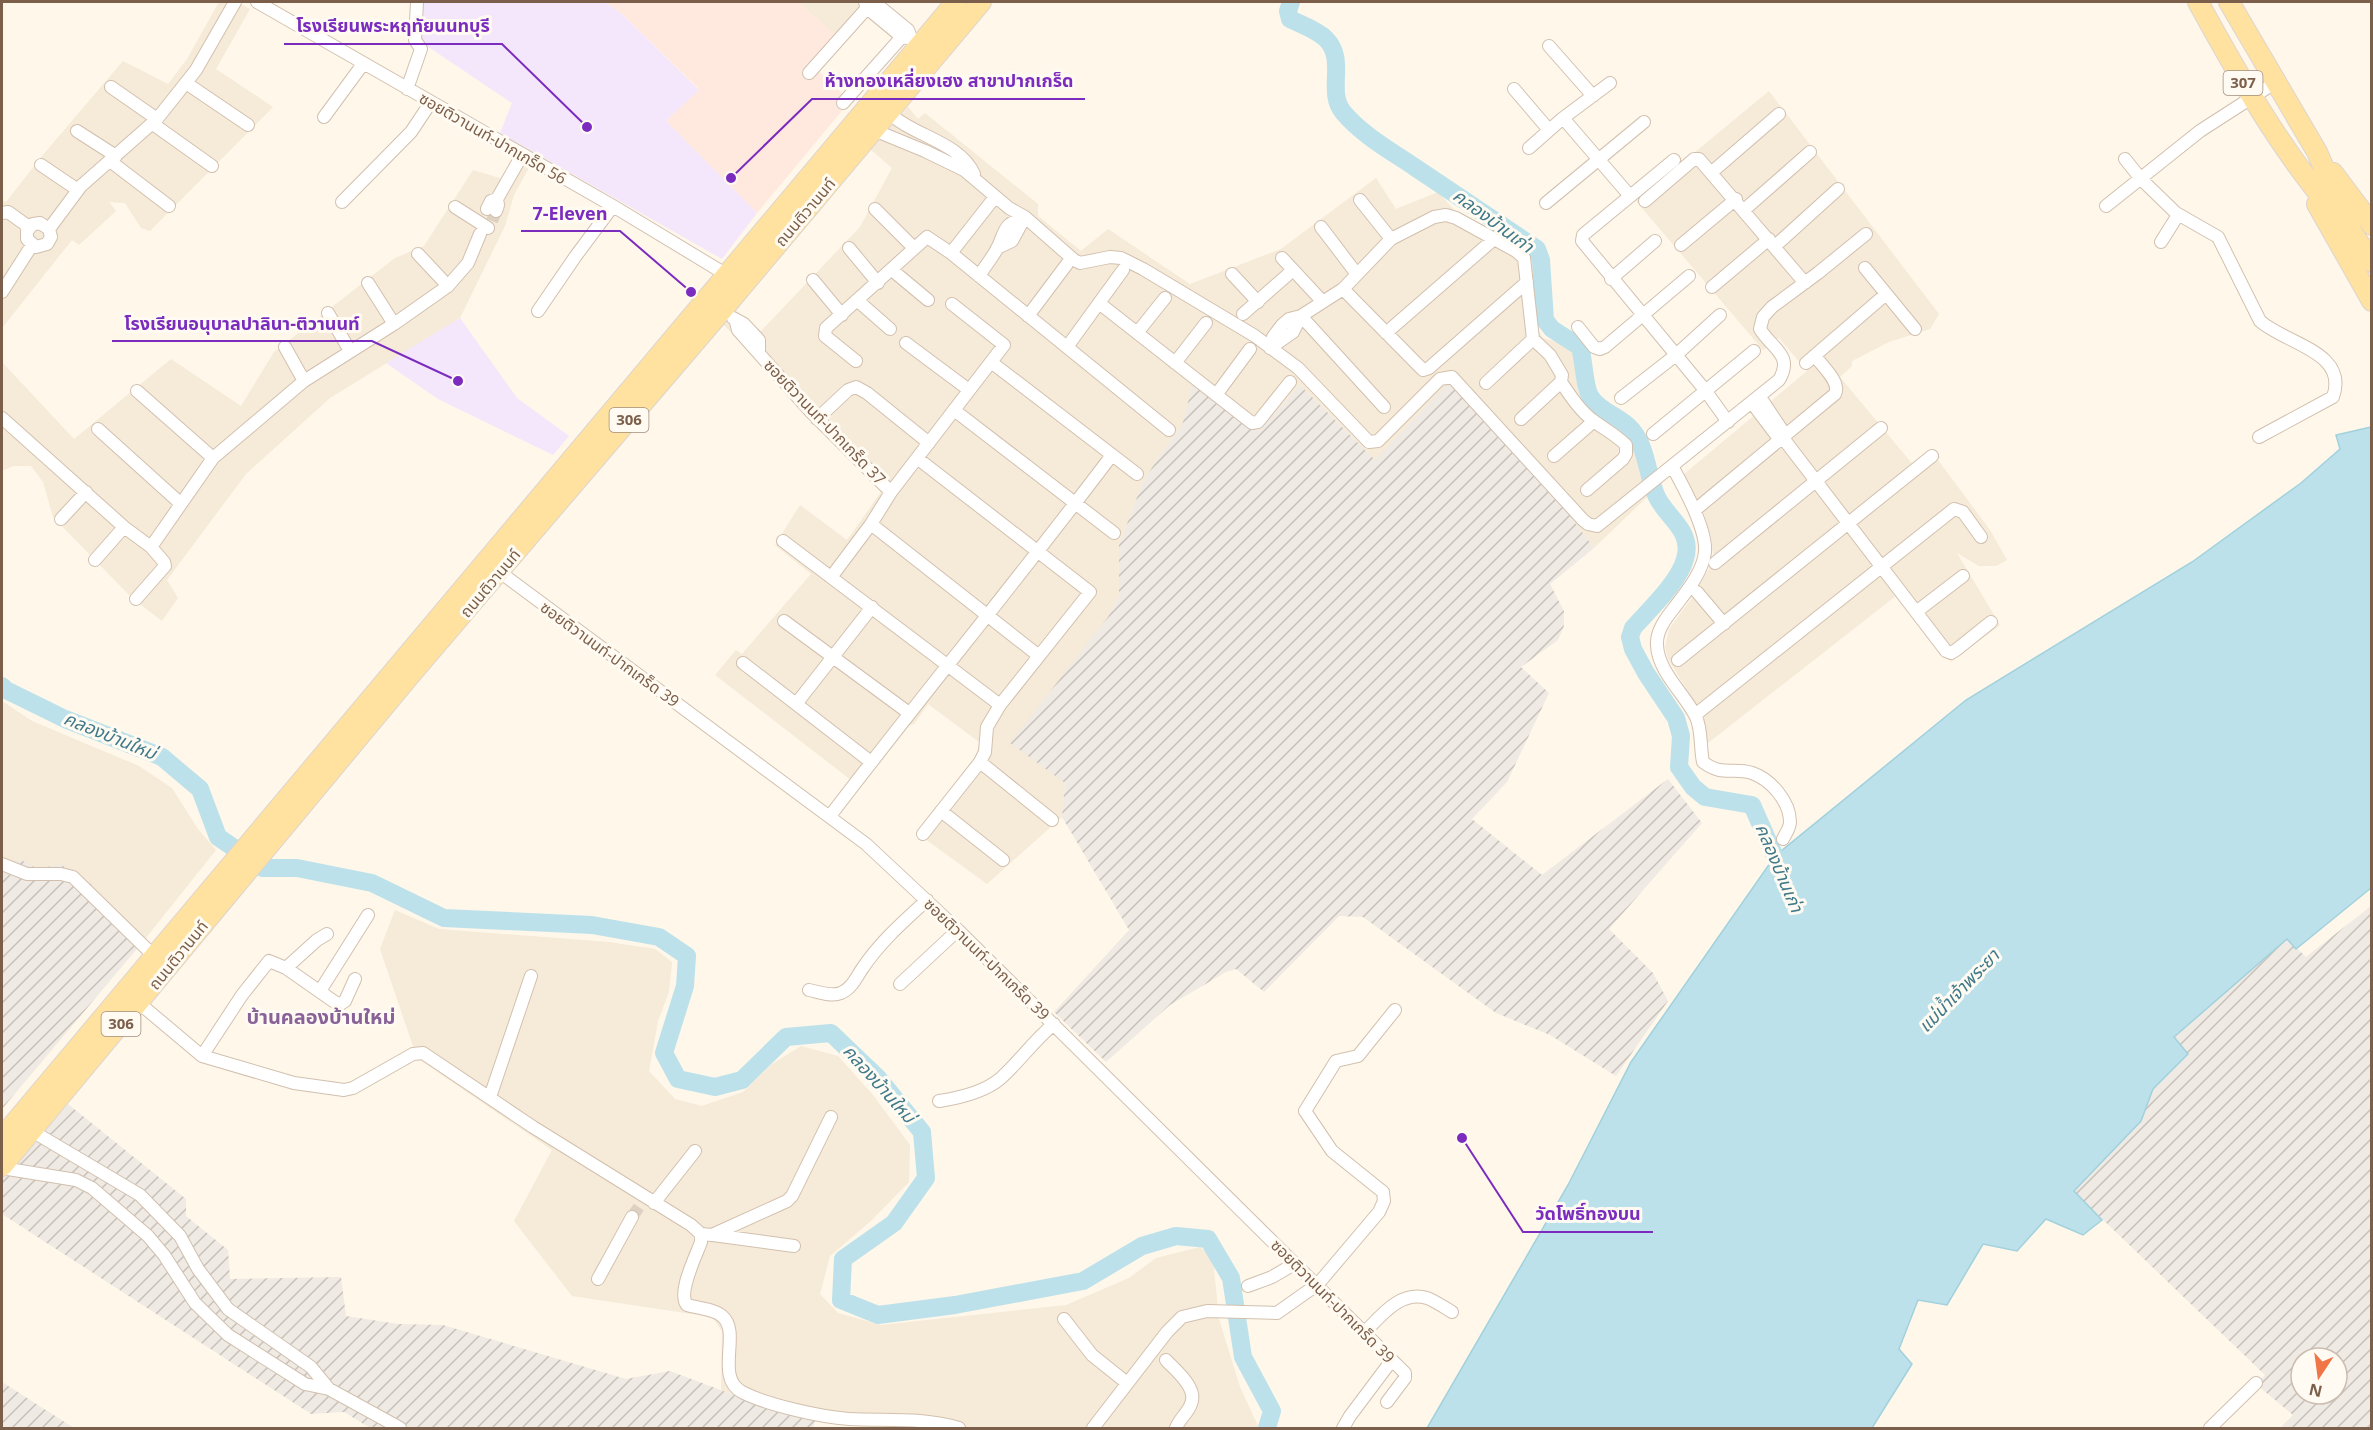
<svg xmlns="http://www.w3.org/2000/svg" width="2373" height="1430" font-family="'Open Sans','Noto Sans Thai',sans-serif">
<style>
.residential{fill:#f6ead8}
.commercial{fill:#ffe9de}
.industrial{fill:url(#industrial-furrows);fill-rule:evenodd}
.education{fill:#f4e6fb}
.water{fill:#bce1ea;stroke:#a1d1dd;stroke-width:1.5}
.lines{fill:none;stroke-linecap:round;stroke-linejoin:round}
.river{stroke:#bce1ea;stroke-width:18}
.minor-tunnel{stroke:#ded1c2;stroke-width:12;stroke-dasharray:12 6;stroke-linecap:butt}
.minor-casing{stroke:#d2c0ae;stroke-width:14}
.primary-casing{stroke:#ddd5d0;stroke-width:22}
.minor{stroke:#fff;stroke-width:12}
.primary{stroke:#ffe1a0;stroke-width:20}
.labels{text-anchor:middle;stroke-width:6;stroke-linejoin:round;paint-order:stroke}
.shield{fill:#fffbf2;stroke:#a38e7c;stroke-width:1.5}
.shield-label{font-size:15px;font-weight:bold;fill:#7c5f4a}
.street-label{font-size:16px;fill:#7c5f4a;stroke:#fffbf2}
.water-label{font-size:18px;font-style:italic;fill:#3f798a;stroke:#fffbf2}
.quarter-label{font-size:20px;font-weight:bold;fill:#896398;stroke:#fffbf2}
.leader{fill:none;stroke:#7b2cbf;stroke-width:2}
.callout-dot{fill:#7b2cbf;stroke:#fffbf2;stroke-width:2}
.callout-label{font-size:18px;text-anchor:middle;font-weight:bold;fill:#7b2cbf;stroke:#fffbf2;stroke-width:6;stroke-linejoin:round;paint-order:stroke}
</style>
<defs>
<pattern id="industrial-furrows" width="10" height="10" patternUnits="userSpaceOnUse" patternTransform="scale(1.5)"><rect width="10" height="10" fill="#efeae3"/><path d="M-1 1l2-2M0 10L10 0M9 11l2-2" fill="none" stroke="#c7c1ba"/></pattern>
</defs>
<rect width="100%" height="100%" fill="#fef7ea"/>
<path class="residential" d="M219 2H237L250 9 216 69 273 107 150 231 141 228 125 203 109 202 116 211 79 245 72 240 2 328V200L6 202 42 156 123 61 168 84 187 59Z
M798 2H867L836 36Z
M1769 91 1939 314 1930 329 1889 342 1852 361V366L1840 377 1914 466 1934 450 1940 457 1938 460 1990 530 2007 560 1996 566H1979L1957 553 2000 625 1951 662 1897 595 1708 743 1697 706 1668 659 1665 647 1669 629 1694 595 1709 569 1713 555 1711 536 1703 511 1683 475 1807 371 1779 338 1763 350 1636 201Z
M908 107 918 119 925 113 1038 204V216L1081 251 1108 229 1190 284 1281 249 1376 178 1396 209 1438 192 1457 213 1527 250 1534 263 1537 328 1543 338 1570 346 1576 353 1580 361 1578 389 1582 401 1592 411 1623 430 1632 439 1647 497 1594 548 1546 484 1375 460 1300 385 1259 431 1193 383 1182 426 1161 453 1142 484 1119 545V596L1108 617 1065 783 1062 817 987 884 917 833 977 754 979 742 928 704 914 724 907 726 839 815 830 808 851 780 715 675 736 650 742 654 811 574 775 545 800 505 847 540 881 492 723 324 735 310 761 331 860 227 892 168 870 149Z
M517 156 531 164 514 195 505 226 460 318 330 398 246 474 167 580 178 598 162 621 132 598 53 517 43 482 31 466H13L2 471V362L74 439 171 359 241 406 274 352 395 258 424 246 473 170 503 179Z
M2 701 32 721 139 766 172 788 198 829 216 850 141 944 38 869 2 860Z
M395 910 439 929 609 942 655 949 672 962 669 992 658 1021 649 1071 675 1099 702 1106 743 1092 772 1064 801 1046 838 1056 873 1095 910 1145 909 1182 872 1220 830 1256 820 1294 838 1313 881 1325 1066 1305 1129 1278 1156 1258 1200 1247 1213 1259 1219 1319 1240 1387 1258 1426 1257 1428H885L887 1424 785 1414 721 1390 722 1331 712 1317 572 1296 514 1221 552 1150 417 1058 380 949Z"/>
<path class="commercial" d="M605 2H798L836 36 810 63 850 101 757 213 666 121 699 89 622 14Z"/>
<path class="industrial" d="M1451 380 1546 484 1594 548 1550 584 1564 611V626L1558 640 1521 667 1549 693 1507 782 1472 819 1542 875 1668 779 1702 823 1609 929 1653 973 1668 1001 1616 1076 1550 1035 1496 1013 1363 917 1339 916 1264 992 1236 969 1226 972 1170 1005 1106 1062 1054 1012 1129 930 1062 817 1065 783 1010 743 1108 617 1119 596V545L1142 484 1161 453 1182 426 1193 382 1259 431 1300 385 1375 460Z
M2 860 23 861 38 869 60 864 91 884 141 944 2 1109Z
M2371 906V1428H2280L2293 1415 2257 1385 2265 1375 2073 1191 2141 1121 2153 1089 2188 1054 2174 1037 2287 939 2306 957ZM2301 1358H2337V1394H2301Z
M68 1104 186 1199V1216L228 1250 230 1279 341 1277 346 1316 398 1324 443 1325 626 1379 670 1371 785 1414 816 1418 813 1428H370L344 1412 311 1414 2 1214V1179Z
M2 1382 74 1428H2Z"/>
<path class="education" d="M422 2H605L622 14 699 90 666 121 757 213 722 259 500 133 512 103 418 40Z
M460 318 517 398 569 436 553 455 438 399 386 363Z"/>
<path class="water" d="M2371 427V888L2296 949 2287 939 2174 1037 2188 1054 2153 1089 2141 1121 2074 1191 2102 1220 2083 1235 2046 1219 2017 1251 1983 1244 1947 1305 1918 1300 1899 1349 1912 1364 1872 1428H1427L1568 1185 1631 1062 1775 856 1966 700 2192 562 2301 483 2340 449 2336 435Z"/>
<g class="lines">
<path class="river" d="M1291 2 1288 11 1290 19C1302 25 1317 30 1326 39 1347 60 1326 91 1343 112 1362 135 1391 151 1416 168 1456 195 1497 222 1537 249L1541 260 1545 320 1552 329 1580 347C1584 360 1584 385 1590 396 1599 412 1621 416 1632 430 1647 448 1647 474 1656 495 1665 517 1694 530 1685 559 1679 582 1649 610 1633 628L1630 637 1633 649 1646 673 1676 718 1681 736 1679 767 1693 787 1705 797 1752 805 1785 879
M2 686 6 690 65 719 162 757 200 789 218 837 263 868H297L372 883 444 918 592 925 659 937 687 956 685 986 664 1053 678 1079 715 1087 742 1080 786 1037 831 1033 878 1078 922 1132 926 1178 894 1223 843 1259 841 1300 878 1315 955 1305 1083 1281 1142 1246 1176 1236 1208 1239 1231 1278 1243 1357 1272 1411 1267 1428"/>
<path class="minor-tunnel" d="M492 221 496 211
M632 1217 643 1201"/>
<g class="minor-casing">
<path id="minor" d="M257 2 613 206 727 275
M865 2 867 8 902 37 908 38
M874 2 908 30 910 35
M1549 46 1593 96
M809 73 867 8
M186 83 248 125
M111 87 157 119
M407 89 421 49 415 40 417 2
M1514 89 1549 130
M843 103 908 30
M889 113C913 136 960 142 974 174
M324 117 363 64
M1563 118 1630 196
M153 124 212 166
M874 130 925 151 964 170 1009 208 1025 217 1074 260 1080 263 1110 257 1121 258 1143 269 1255 336 1298 368 1369 442 1378 441 1440 379 1452 377 1583 520 1588 524 1597 526 1779 380C1794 355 1772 349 1760 329L1763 317 1772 307 1818 273 1866 234
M77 131 116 156
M1529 148 1563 118 1610 83
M2125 159 2141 179 2176 213 2218 237 2260 321C2286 344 2349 352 2333 397L2259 437
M1674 160 1583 235 1582 241 1705 390 1728 422
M110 161 169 206
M41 165 78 190
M1712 172 1779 114
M497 199 522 155
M1360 200 1391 239
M1645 201 1694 159H1699L1805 283
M342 202 411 132 431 102
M1546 203 1644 122
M2106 206 2200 131 2276 82
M455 207 488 228
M487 209 491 201 497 199 498 205 496 211
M875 209 914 248
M1744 210 1810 152
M2 213 8 212 29 227
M1321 227 1356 273
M49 229 40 223 33 224 27 231V239L36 247 47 244 51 237 49 229 81 186 157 119 196 70 235 2
M2161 242 2178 215
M1681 245 1736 199
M1775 246 1838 189
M849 248 878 283
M997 248 1012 241 1025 217
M951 253 995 197
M418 254 448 286
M1282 258 1322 301
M1865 268 1915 329
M892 270 928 300
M1232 274 1258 302
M979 276C985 266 993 257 998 247 1006 228 1004 224 1025 217
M1611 279 1655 241
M813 280 842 315
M368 283 394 324
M1712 287 1769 239
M1343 289 1423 370 1429 368 1527 282
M2 292 32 245
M858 301 890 329
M1099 303 1252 423 1258 422 1290 382
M538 311 575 257 613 206
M328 313 350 351
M1243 314 1293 270
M1028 316 1067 264
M1301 316 1384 407
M733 318 744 324 759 340V352
M736 322 738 330 811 412 891 492
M1578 327 1594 347 1600 349 1605 347 1689 276
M1137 333 1165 298
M1386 333 1494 239
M906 343 969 390
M285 347 304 381
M1067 347 1123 270
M1270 348 1273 337 1282 325 1289 319 1301 316 1343 289 1391 239 1434 217 1446 215 1456 218 1516 251 1524 258 1533 339 1550 355 1562 375 1561 382C1571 397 1581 412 1595 422 1606 430 1616 435 1626 445V454L1623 459 1587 490
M1270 348 1293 332 1301 316
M856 361 825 336 826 328 927 237 951 253 1169 430
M991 362 1137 474
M1175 363 1206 323
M1806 363 1885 295
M1486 383 1533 339
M137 391 213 458
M1216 395 1250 349
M1760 397 1784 433
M1621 398 1676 355 1720 315
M1752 403 1780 440 1786 442 1946 651 1951 653 1956 650 1991 622
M954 410 1114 533
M2 418 124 527 151 547 213 458 304 381 394 324 448 286 468 263 480 234
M817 419 848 390 856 387 867 393 929 443
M1521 419 1561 382
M98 429 180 503
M1653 434 1754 351
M1554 456 1594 421
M917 458 1090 592 1000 705 987 727 985 752 980 762 923 834
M1672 466C1683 486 1707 529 1705 552 1703 572 1686 592 1674 608 1666 618 1656 631 1657 645 1658 672 1685 694 1696 717 1702 729 1700 749 1703 762 1723 777 1732 767 1752 773 1770 779 1790 801 1790 822 1790 828 1786 833 1783 839
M1695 510 1835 394C1841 382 1822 366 1815 356
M61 519 86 492
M871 524 1039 656
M783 541 1000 705
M95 560 124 527
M1715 563 1881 428
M493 567 866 844 958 930 1405 1373V1378L1387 1402
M832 576 871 524 891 492 1004 345 952 304
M1697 592 1724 624
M136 599 165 566 164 562 151 547
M1916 612 1963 576
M784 621 909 713
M1678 660 1932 456
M743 663 871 762
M796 704 872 607
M1695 715 1954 509 1963 512 1981 537
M980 762 1052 820
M941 811 1003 860
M830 816C923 694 1020 577 1112 455
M2 864 27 874H61L73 877 154 956
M286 968 339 1005 345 1001 355 979
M900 984 958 930
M809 990C819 992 831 997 841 993 852 988 856 978 862 969 880 942 904 921 927 900
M320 991 368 915
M139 1003 202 1056 294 1083 344 1090 353 1088 413 1054 423 1053 533 1127 691 1225 701 1234V1242C696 1256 677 1293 687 1305 697 1308 714 1309 722 1316 742 1332 714 1377 742 1392 767 1405 821 1417 849 1419 887 1421 922 1417 959 1428
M202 1056 242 995 269 961 286 968 317 940 327 934
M490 1097 531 976
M939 1101C959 1098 985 1092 1001 1078 1020 1061 1034 1040 1054 1024
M32 1131 140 1195 180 1236 198 1269 228 1309 311 1367 329 1389
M2 1168 76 1180 92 1188 148 1236 164 1255 195 1303 228 1335 305 1384 329 1389 400 1428
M654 1203 695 1151
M701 1234 712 1235 787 1201 792 1196 831 1117
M713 1235 794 1246
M598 1279 632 1217
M1248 1286 1272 1277 1296 1263
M1064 1319 1092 1355 1127 1383
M1364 1333C1381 1316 1400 1290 1427 1298 1435 1301 1444 1307 1452 1312
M1166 1360C1176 1371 1198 1388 1191 1404 1188 1413 1179 1419 1176 1428
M1093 1428 1167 1332 1182 1317 1207 1311 1277 1313 1318 1284 1379 1212 1384 1201 1383 1192 1332 1151 1305 1111 1336 1061 1358 1056 1395 1010
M1343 1428 1350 1416 1392 1360
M2210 1428 2256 1383"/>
</g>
<g class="primary-casing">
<path id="primary" d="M2198 2C2238 75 2280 149 2335 213
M2229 2 2317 152 2352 233 2372 262
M2333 173 2372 225
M2317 204 2372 301
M2 1138 956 2
M2 1166 411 674 723 309 981 2"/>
</g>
<use href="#minor" class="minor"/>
<use href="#primary" class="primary"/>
</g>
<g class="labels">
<g class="shield">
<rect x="2223.5" y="71" width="39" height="24" rx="4.5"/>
<rect x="609.5" y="408" width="39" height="24" rx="4.5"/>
<rect x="101.5" y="1012" width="39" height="24" rx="4.5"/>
</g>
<g class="shield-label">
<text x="2243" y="88">307</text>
<text x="629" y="425">306</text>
<text x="121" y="1029">306</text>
</g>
<g class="street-label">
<text transform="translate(493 138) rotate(30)" y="6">ซอยติวานนท์-ปากเกร็ด 56</text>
<text transform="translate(805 212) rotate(-50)" y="6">ถนนติวานนท์</text>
<text transform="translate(825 422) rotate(46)" y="6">ซอยติวานนท์-ปากเกร็ด 37</text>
<text transform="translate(490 583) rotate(-50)" y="6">ถนนติวานนท์</text>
<text transform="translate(610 654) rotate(36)" y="6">ซอยติวานนท์-ปากเกร็ด 39</text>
<text transform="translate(178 955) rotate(-51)" y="6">ถนนติวานนท์</text>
<text transform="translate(987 959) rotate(44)" y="6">ซอยติวานนท์-ปากเกร็ด 39</text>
<text transform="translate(1333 1301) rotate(45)" y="6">ซอยติวานนท์-ปากเกร็ด 39</text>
</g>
<g class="water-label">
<text transform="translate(1493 221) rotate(36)" y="6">คลองบ้านเก่า</text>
<text transform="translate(110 736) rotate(22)" y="6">คลองบ้านใหม่</text>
<text transform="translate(1779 868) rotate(67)" y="6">คลองบ้านเก่า</text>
<text transform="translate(1959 991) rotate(-46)" y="6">แม่น้ำเจ้าพระยา</text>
<text transform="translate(879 1084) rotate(48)" y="6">คลองบ้านใหม่</text>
</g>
<g class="quarter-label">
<text x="321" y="1024">บ้านคลองบ้านใหม่</text>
</g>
</g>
<path class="leader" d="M587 127L502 44H284M731 178L812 99H1085M691 292L620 231H521M458 381L372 341H112M1462 1138L1523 1232H1653"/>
<g class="callout-dot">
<circle cx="587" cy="127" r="6"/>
<circle cx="731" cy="178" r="6"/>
<circle cx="691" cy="292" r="6"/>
<circle cx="458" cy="381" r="6"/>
<circle cx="1462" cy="1138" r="6"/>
</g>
<g class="callout-label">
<text x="393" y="32">โรงเรียนพระหฤทัยนนทบุรี</text>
<text x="949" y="87">ห้างทองเหลี่ยงเฮง สาขาปากเกร็ด</text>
<text x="570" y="220">7-Eleven</text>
<text x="242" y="330">โรงเรียนอนุบาลปาลินา-ติวานนท์</text>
<text x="1588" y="1220">วัดโพธิ์ทองบน</text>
</g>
<rect width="2373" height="1430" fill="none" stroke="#7c5f4a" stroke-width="6"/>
<g transform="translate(2319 1376) rotate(193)"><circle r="28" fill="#fffbf2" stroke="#cbbdaf" stroke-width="1.5"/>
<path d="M0-4.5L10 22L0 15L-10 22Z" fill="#f07648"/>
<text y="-9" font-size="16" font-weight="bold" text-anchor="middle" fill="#7c5f4a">N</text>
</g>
</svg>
